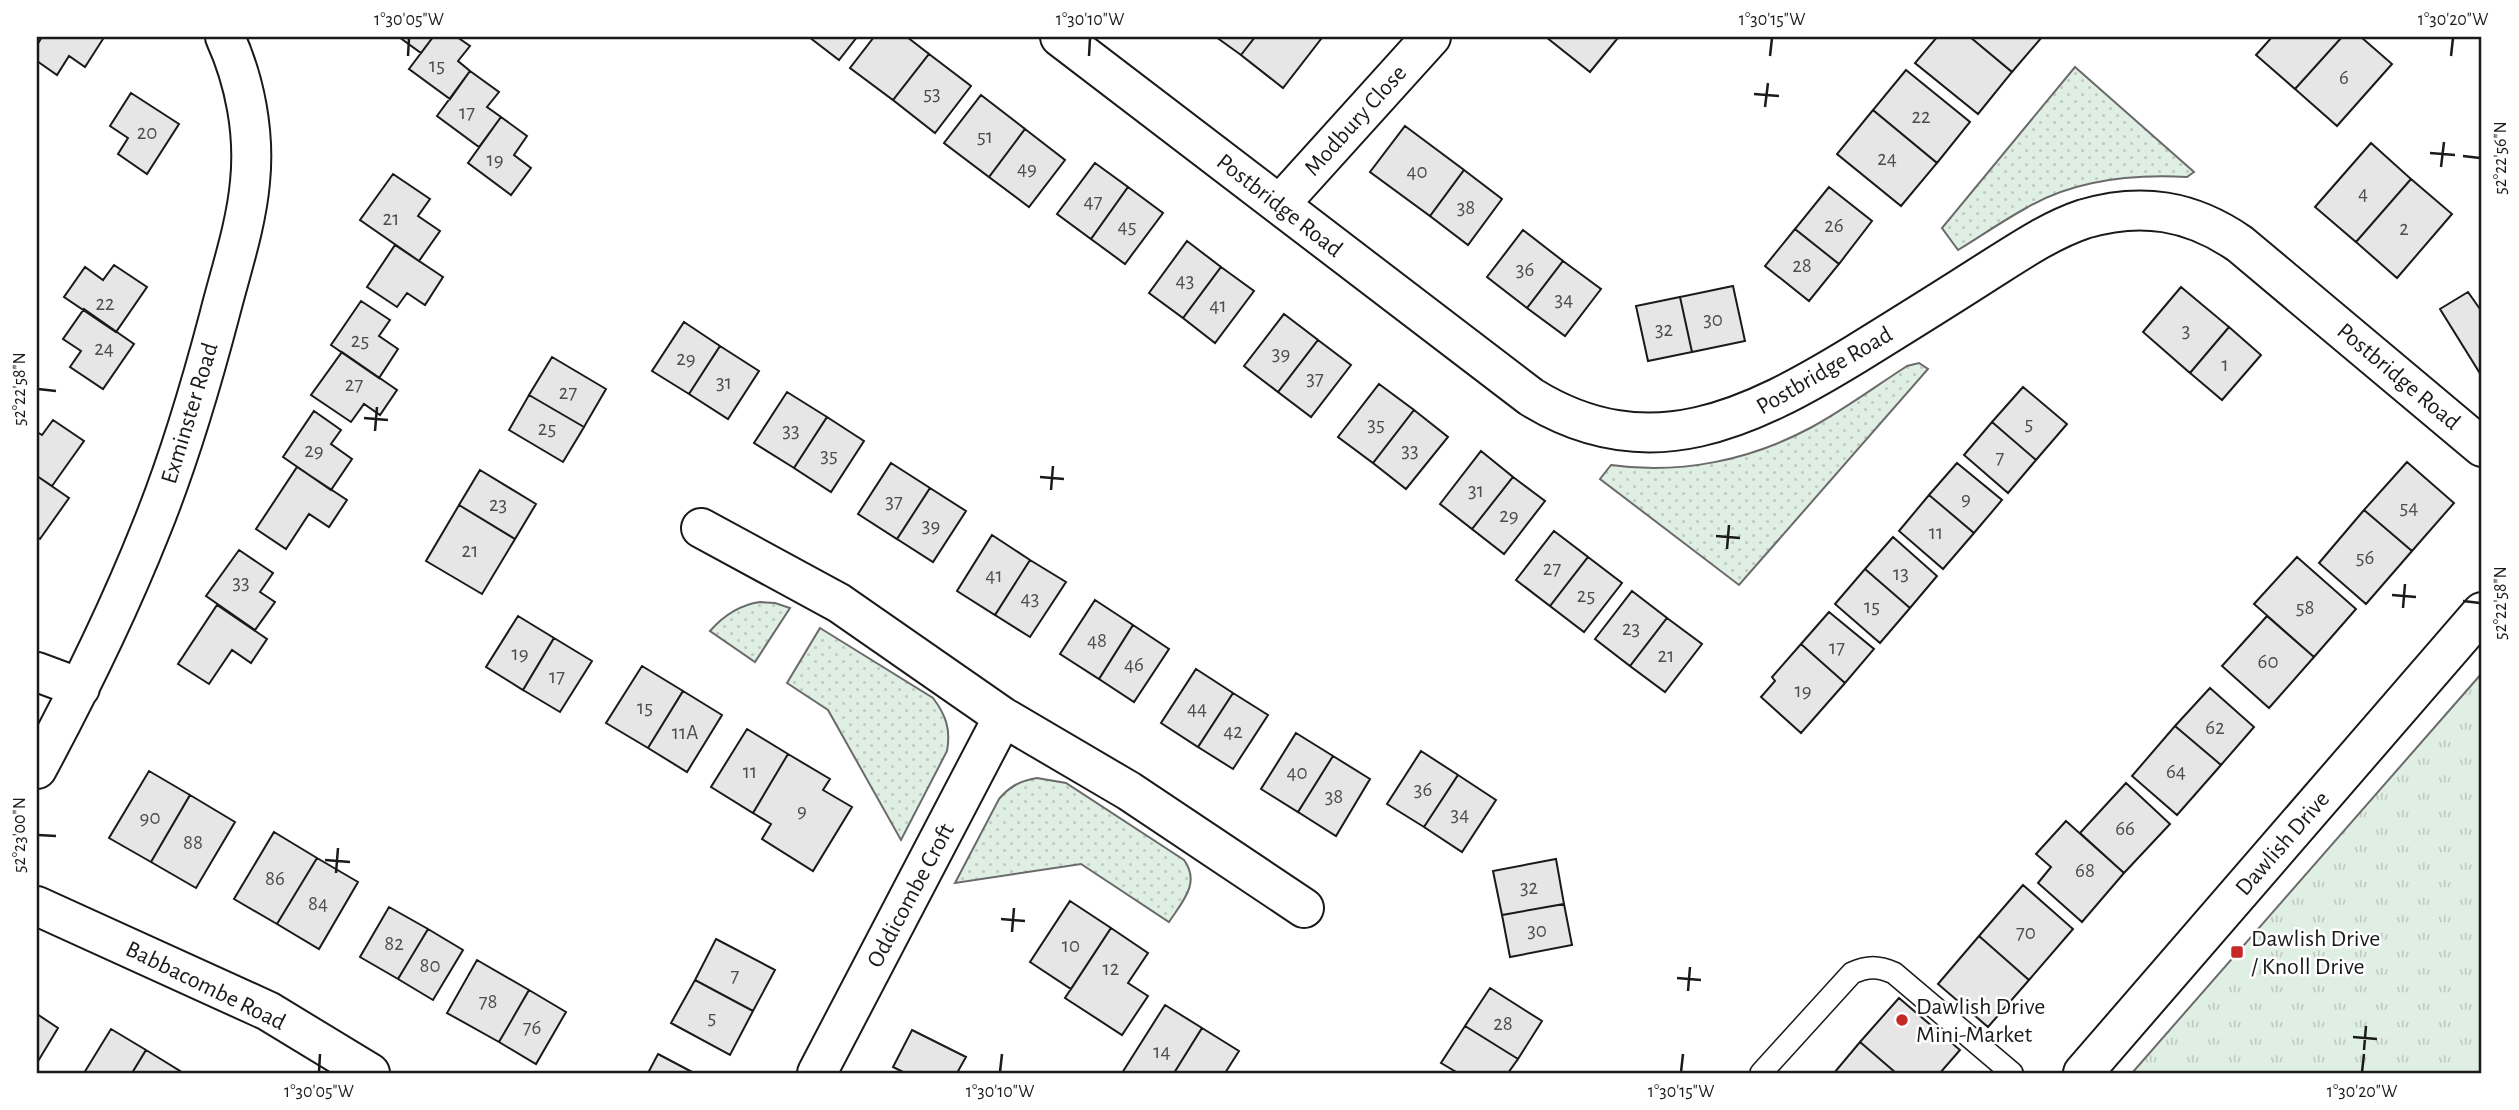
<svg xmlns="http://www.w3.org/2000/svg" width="2519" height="1110" font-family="'Alegreya Sans',sans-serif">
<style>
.grass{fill:url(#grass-dots);stroke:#6a6a6a;stroke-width:2}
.park{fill:url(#park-tufts);stroke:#6a6a6a;stroke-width:2}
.building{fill:#e6e6e6;stroke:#1a1a1a;stroke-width:2}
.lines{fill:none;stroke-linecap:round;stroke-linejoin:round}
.lane-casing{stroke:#1a1a1a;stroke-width:24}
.street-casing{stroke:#1a1a1a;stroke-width:42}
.lane{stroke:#fff;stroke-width:21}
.street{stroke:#fff;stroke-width:38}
.ticks{fill:none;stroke:#1a1a1a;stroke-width:2.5}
.poi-dot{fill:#c62828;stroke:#fff;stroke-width:2.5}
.labels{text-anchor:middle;stroke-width:5;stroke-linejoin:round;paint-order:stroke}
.number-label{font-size:21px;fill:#4d4d4d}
.street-label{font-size:24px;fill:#1a1a1a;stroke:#fff}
.poi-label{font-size:24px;fill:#1a1a1a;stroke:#fff;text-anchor:start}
.neatline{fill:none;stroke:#1a1a1a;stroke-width:2.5}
.ticks-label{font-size:18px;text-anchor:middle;fill:#1a1a1a}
</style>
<defs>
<pattern id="grass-dots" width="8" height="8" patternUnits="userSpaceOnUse" patternTransform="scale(1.75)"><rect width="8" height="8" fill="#e0efe3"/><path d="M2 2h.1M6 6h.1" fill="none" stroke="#c0ccc2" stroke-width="1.8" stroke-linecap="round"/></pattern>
<pattern id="park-tufts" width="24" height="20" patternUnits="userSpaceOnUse" patternTransform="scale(1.75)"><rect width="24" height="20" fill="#e0efe3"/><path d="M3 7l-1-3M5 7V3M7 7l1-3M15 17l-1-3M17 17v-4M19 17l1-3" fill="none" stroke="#c0ccc2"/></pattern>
</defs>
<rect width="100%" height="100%" fill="#fff"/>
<path class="grass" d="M2075 67 2194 172 2187 177C2133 174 2075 180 2028 207 2004 220 1981 236 1958 250L1942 228Z
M1919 363 1928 369 1739 585 1600 479 1611 465C1680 475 1751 460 1812 427 1845 409 1876 386 1907 366Z
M760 602 775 603 790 608 755 662 710 631C724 615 739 605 760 602Z
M820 628 933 698C946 715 951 730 947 751L901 840 828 710 787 683Z
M1037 778 1066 783 1184 860C1201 883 1182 902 1169 922L1081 864 955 883 999 799C1010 786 1020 781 1037 778Z"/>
<path class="park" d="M2482 673V1073H2132Z"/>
<path class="building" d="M42 37H99L103 39 85 67 69 56 57 75 37 61V45Z
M399 37H433L421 53Z
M433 37H457L470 46 458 61 470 71 450 99 409 69Z
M809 37H857L839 60Z
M874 37H907L929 54 893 100 850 68Z
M1216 37H1255L1241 55Z
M1255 37H1318L1321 39 1283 88 1241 55Z
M1546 37H1613L1617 39 1590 72Z
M1937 37H1970L2012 72 1978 114 1915 63Z
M1970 37H2042L2012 72Z
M2272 37H2342L2295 89 2256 55Z
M2342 37H2361L2392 64 2337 126 2295 89Z
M929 54 971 86 935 133 893 100Z
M1906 70 1970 122 1937 163 1873 110Z
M470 71 499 92 487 107 501 117 479 147 437 116Z
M131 93 179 124 147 174 118 154 128 138 110 126Z
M981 95 1025 129 989 177 944 143Z
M1873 110 1937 163 1901 206 1837 154Z
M501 117 527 136 514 155 531 168 511 195 468 163Z
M1405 126 1464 170 1430 216 1370 172Z
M1025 129 1065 160 1029 207 989 177Z
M2371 143 2411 179 2356 242 2315 207Z
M1095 163 1128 187 1091 239 1057 214Z
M1464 170 1502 199 1468 245 1430 216Z
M393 174 430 199 418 216 440 231 419 261 360 220Z
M2411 179 2452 214 2397 278 2356 242Z
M1128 187 1163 213 1125 264 1091 239Z
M1829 187 1872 221 1839 264 1795 229Z
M1795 229 1839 264 1809 301 1765 266Z
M1523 230 1563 261 1527 308 1487 277Z
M1187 241 1221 267 1183 318 1149 293Z
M395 245 443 277 425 305 407 293 397 307 367 287Z
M1563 261 1601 289 1565 336 1527 308Z
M114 265 147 287 116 332 64 297 85 267 103 280Z
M1221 267 1254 291 1215 343 1183 318Z
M1733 286 1745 341 1692 352 1680 297Z
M2181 287 2229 327 2190 373 2143 332Z
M2468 292 2482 312 2481 375 2440 309Z
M1680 297 1692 352 1648 361 1636 306Z
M361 301 390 320 379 336 398 349 379 378 331 345Z
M84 309 134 344 103 389 70 367 81 351 63 339Z
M1284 314 1318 340 1278 392 1244 366Z
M684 322 720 346 689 394 652 371Z
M2229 327 2261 355 2222 400 2190 373Z
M1318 340 1351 365 1311 417 1278 392Z
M720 346 759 371 728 419 689 394Z
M342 352 397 390 380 415 364 404 351 422 311 395Z
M552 357 606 389 584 427 529 395Z
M1379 384 1414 410 1373 463 1338 437Z
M2023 387 2067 424 2036 460 1992 422Z
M787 392 827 417 794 468 754 443Z
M529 395 584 427 563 462 509 430Z
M1414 410 1448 437 1406 489 1373 463Z
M314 411 341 430 331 444 352 459 331 490 283 457Z
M827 417 864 441 831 492 794 468Z
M53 420 84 441 52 486 37 476V432L42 435Z
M1992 422 2036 460 2008 493 1964 455Z
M1481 451 1513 477 1472 529 1440 504Z
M2407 462 2454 503 2412 551 2364 510Z
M891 463 930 488 897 539 858 514Z
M1957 463 2002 500 1974 533 1929 495Z
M297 467 347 500 329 527 309 514 286 549 256 529Z
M480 470 536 504 515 539 459 505Z
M37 476 69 498 40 539 37 537Z
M1513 477 1545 501 1504 554 1472 529Z
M930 488 966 511 933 562 897 539Z
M1929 495 1974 533 1943 569 1899 531Z
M459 505 515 539 482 594 426 561Z
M2364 510 2412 551 2366 604 2319 563Z
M1554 531 1588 557 1550 606 1516 580Z
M992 535 1030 560 995 615 957 591Z
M1893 537 1937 576 1910 608 1865 569Z
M239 550 273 573 260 592 275 602 255 630 206 596Z
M1588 557 1622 583 1584 632 1550 606Z
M2297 557 2356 609 2314 657 2254 604Z
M1030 560 1066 582 1030 637 995 615Z
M1865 569 1910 608 1880 643 1835 604Z
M1632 591 1667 618 1630 666 1595 639Z
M1095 600 1133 625 1099 679 1060 654Z
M217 605 267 639 251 663 232 650 209 684 178 664Z
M1829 612 1874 649 1845 683 1801 644Z
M518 616 554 638 523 690 486 667Z
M2267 616 2314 657 2269 708 2222 666Z
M1667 618 1702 644 1665 692 1630 666Z
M1133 625 1169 649 1134 702 1099 679Z
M554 638 592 661 560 712 523 690Z
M1801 644 1845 683 1801 733 1761 697 1775 681 1772 677Z
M642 666 683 691 648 748 606 723Z
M1196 669 1233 693 1198 747 1161 723Z
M2210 688 2254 727 2221 765 2175 726Z
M683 691 722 715 687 772 648 748Z
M1233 693 1268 715 1233 769 1198 747Z
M2175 726 2221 765 2177 815 2132 776Z
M747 729 788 754 753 813 711 787Z
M1296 733 1333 756 1298 812 1261 789Z
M1421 751 1458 775 1424 827 1387 804Z
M788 754 830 779 823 790 852 807 813 871 762 839 771 824 753 813Z
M1333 756 1370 779 1336 836 1298 812Z
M149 771 190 795 151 862 109 838Z
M1458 775 1496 800 1462 852 1424 827Z
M2126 783 2170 824 2124 873 2080 833Z
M190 795 235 822 196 888 151 862Z
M2066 821 2124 873 2082 922 2038 883 2051 867 2036 854Z
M274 832 317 858 277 924 234 899Z
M317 858 358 882 319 949 277 924Z
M1556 859 1564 904 1502 915 1493 871Z
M2023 885 2073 929 2029 980 1979 936Z
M1070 901 1111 928 1071 989 1030 962Z
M1564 904 1572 945 1510 957 1502 915Z
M389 907 428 929 398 979 360 957Z
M1111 928 1148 953 1128 983 1148 996 1122 1035 1065 998Z
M428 929 463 950 433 1000 398 979Z
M1979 936 2029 980 1988 1027 1938 984Z
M716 939 775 970 753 1011 695 980Z
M477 960 529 990 499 1042 447 1013Z
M695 980 753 1011 730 1055 671 1023Z
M1490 988 1542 1021 1518 1059 1465 1026Z
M529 990 566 1012 536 1064 499 1042Z
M1899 998 1960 1050 1940 1073H1896L1860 1042Z
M1165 1005 1202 1028 1174 1073H1122Z
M37 1014 58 1028 37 1063Z
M1465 1026 1518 1059 1508 1073H1458L1441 1063Z
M1202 1028 1239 1051 1225 1073H1174Z
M111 1029 146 1050 132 1073H84Z
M912 1030 966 1057 957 1073H905L893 1067Z
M1860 1042 1896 1073H1834Z
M146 1050 180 1071 178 1073H132Z
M658 1054 694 1073H648Z"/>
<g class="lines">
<g class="lane-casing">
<path id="lane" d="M1761 1073 1852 973C1868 966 1878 966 1894 973L2012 1073"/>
</g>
<g class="street-casing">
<path id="street" d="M1060 37 1531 397C1649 470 1751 418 1856 354 1898 328 1940 302 1982 275 2014 255 2048 231 2084 219 2141 202 2191 210 2240 244L2482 447
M1280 204 1431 37
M701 528 839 603 1003 717 1129 791 1304 908
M37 672 80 688
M37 769C79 691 118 612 151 529 179 460 200 389 219 317 230 273 246 227 250 182 255 133 245 81 225 37
M37 906 268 1011 370 1073
M817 1073 1003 717
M2083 1073 2482 612"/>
</g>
<use href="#lane" class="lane"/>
<use href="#street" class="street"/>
</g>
<path class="ticks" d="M408 56 409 38M1089 56 1090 38M1770 56 1772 38M2451 56 2453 38M1754 94 1779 96M1765 107 1768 83M2430 153 2455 155M2463 156 2480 158M2441 167 2444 142M38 389 56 391M364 418 388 420M375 431 377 407M1040 477 1064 479M1051 490 1053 466M1716 536 1740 538M1727 549 1729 525M2392 595 2416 597M2463 601 2480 603M2403 608 2405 584M38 835 56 836M325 860 350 862M336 873 338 848M1001 919 1025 921M1012 932 1014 908M1677 978 1701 980M1688 991 1690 967M2353 1037 2377 1039M2364 1050 2366 1026M319 1072 320 1054M1000 1072 1002 1054M1681 1072 1683 1054M2362 1072 2364 1054"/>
<g class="poi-dot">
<rect x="2230" y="945" width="14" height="14" rx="3.5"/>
<circle cx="1902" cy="1020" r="7"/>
</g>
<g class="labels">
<g class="number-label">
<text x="437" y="72">15</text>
<text x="2344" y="84">6</text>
<text x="932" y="100">53</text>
<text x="467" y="119">17</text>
<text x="1921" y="123">22</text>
<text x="147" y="139">20</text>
<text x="985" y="143">51</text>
<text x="1887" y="165">24</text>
<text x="495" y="166">19</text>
<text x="1027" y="175">49</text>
<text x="1417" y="178">40</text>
<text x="2363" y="200">4</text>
<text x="1093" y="208">47</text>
<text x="1466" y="214">38</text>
<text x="391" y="225">21</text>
<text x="1834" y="232">26</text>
<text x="1127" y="233">45</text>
<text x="2404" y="235">2</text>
<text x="1802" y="272">28</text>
<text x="1525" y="276">36</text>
<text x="1185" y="287">43</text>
<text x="1564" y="306">34</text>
<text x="105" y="310">22</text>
<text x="1218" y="312">41</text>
<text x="1713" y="326">30</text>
<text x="1664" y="336">32</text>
<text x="2186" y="337">3</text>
<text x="360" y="347">25</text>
<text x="104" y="355">24</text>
<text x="1281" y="360">39</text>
<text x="686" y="365">29</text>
<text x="2225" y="371">1</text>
<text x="1315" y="385">37</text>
<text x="724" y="389">31</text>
<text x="354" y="391">27</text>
<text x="568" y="399">27</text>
<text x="2029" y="430">5</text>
<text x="1376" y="431">35</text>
<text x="547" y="435">25</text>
<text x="791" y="437">33</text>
<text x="314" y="457">29</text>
<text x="1410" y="457">33</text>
<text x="829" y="462">35</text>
<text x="2000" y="464">7</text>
<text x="1476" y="497">31</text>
<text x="1966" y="505">9</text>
<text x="894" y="508">37</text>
<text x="498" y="511">23</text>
<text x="2409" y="514">54</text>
<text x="1509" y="522">29</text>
<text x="931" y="532">39</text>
<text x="1936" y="539">11</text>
<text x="470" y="557">21</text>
<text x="2365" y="564">56</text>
<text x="1552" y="575">27</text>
<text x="1901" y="580">13</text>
<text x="994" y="582">41</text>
<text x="241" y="589">33</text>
<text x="1586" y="602">25</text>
<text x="1030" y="605">43</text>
<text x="1872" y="613">15</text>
<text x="2305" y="614">58</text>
<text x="1631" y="635">23</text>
<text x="1097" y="647">48</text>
<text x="1837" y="654">17</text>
<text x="520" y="660">19</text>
<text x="1666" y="662">21</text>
<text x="2268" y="668">60</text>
<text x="1134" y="671">46</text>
<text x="557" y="683">17</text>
<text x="1803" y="697">19</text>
<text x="645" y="714">15</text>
<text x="1197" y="715">44</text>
<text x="2215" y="734">62</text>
<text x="1233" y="738">42</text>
<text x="685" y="739">11A</text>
<text x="750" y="778">11</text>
<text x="2176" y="778">64</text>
<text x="1297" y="779">40</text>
<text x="1423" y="796">36</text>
<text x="1334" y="803">38</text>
<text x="802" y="817">9</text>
<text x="1460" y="821">34</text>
<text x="150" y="824">90</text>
<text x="2125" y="835">66</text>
<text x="193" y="849">88</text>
<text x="2085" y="877">68</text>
<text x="275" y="885">86</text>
<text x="1529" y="894">32</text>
<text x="318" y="910">84</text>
<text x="1537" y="937">30</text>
<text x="2026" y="939">70</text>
<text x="394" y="950">82</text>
<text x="1071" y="952">10</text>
<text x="430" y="972">80</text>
<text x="1111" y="975">12</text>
<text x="735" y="982">7</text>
<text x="488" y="1008">78</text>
<text x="712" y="1024">5</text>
<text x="1503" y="1030">28</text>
<text x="532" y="1034">76</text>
<text x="1162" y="1058">14</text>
</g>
<g class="street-label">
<text transform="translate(1355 120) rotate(-48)" y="8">Modbury Close</text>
<text transform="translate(1280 205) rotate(38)" y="8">Postbridge Road</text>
<text transform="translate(1824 370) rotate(-30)" y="8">Postbridge Road</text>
<text transform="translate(2399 376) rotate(40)" y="8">Postbridge Road</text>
<text transform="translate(189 413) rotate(-73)" y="8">Exminster Road</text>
<text transform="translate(2282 843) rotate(-49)" y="8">Dawlish Drive</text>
<text transform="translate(910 895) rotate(-62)" y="8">Oddicombe Croft</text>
<text transform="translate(206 985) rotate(26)" y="8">Babbacombe Road</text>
</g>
<g class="poi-label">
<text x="2251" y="946">Dawlish Drive<tspan x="2251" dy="28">/ Knoll Drive</tspan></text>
<text x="1916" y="1014">Dawlish Drive<tspan x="1916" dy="28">Mini-Market</tspan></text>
</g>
</g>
<rect width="2519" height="1110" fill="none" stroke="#ffffff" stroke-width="77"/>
<rect x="38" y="38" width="2442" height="1034" class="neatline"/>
<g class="ticks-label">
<text x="409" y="25">1°30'05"W</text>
<text x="1090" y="25">1°30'10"W</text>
<text x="1772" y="25">1°30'15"W</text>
<text x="2453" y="25">1°30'20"W</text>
<text transform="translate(2500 158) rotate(-90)" y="6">52°22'56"N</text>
<text transform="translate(19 389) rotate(-90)" y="6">52°22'58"N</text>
<text transform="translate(2500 603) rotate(-90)" y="6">52°22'58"N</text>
<text transform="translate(19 835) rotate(-90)" y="6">52°23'00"N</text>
<text x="319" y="1097">1°30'05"W</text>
<text x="1000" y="1097">1°30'10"W</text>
<text x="1681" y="1097">1°30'15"W</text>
<text x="2362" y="1097">1°30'20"W</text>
</g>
</svg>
